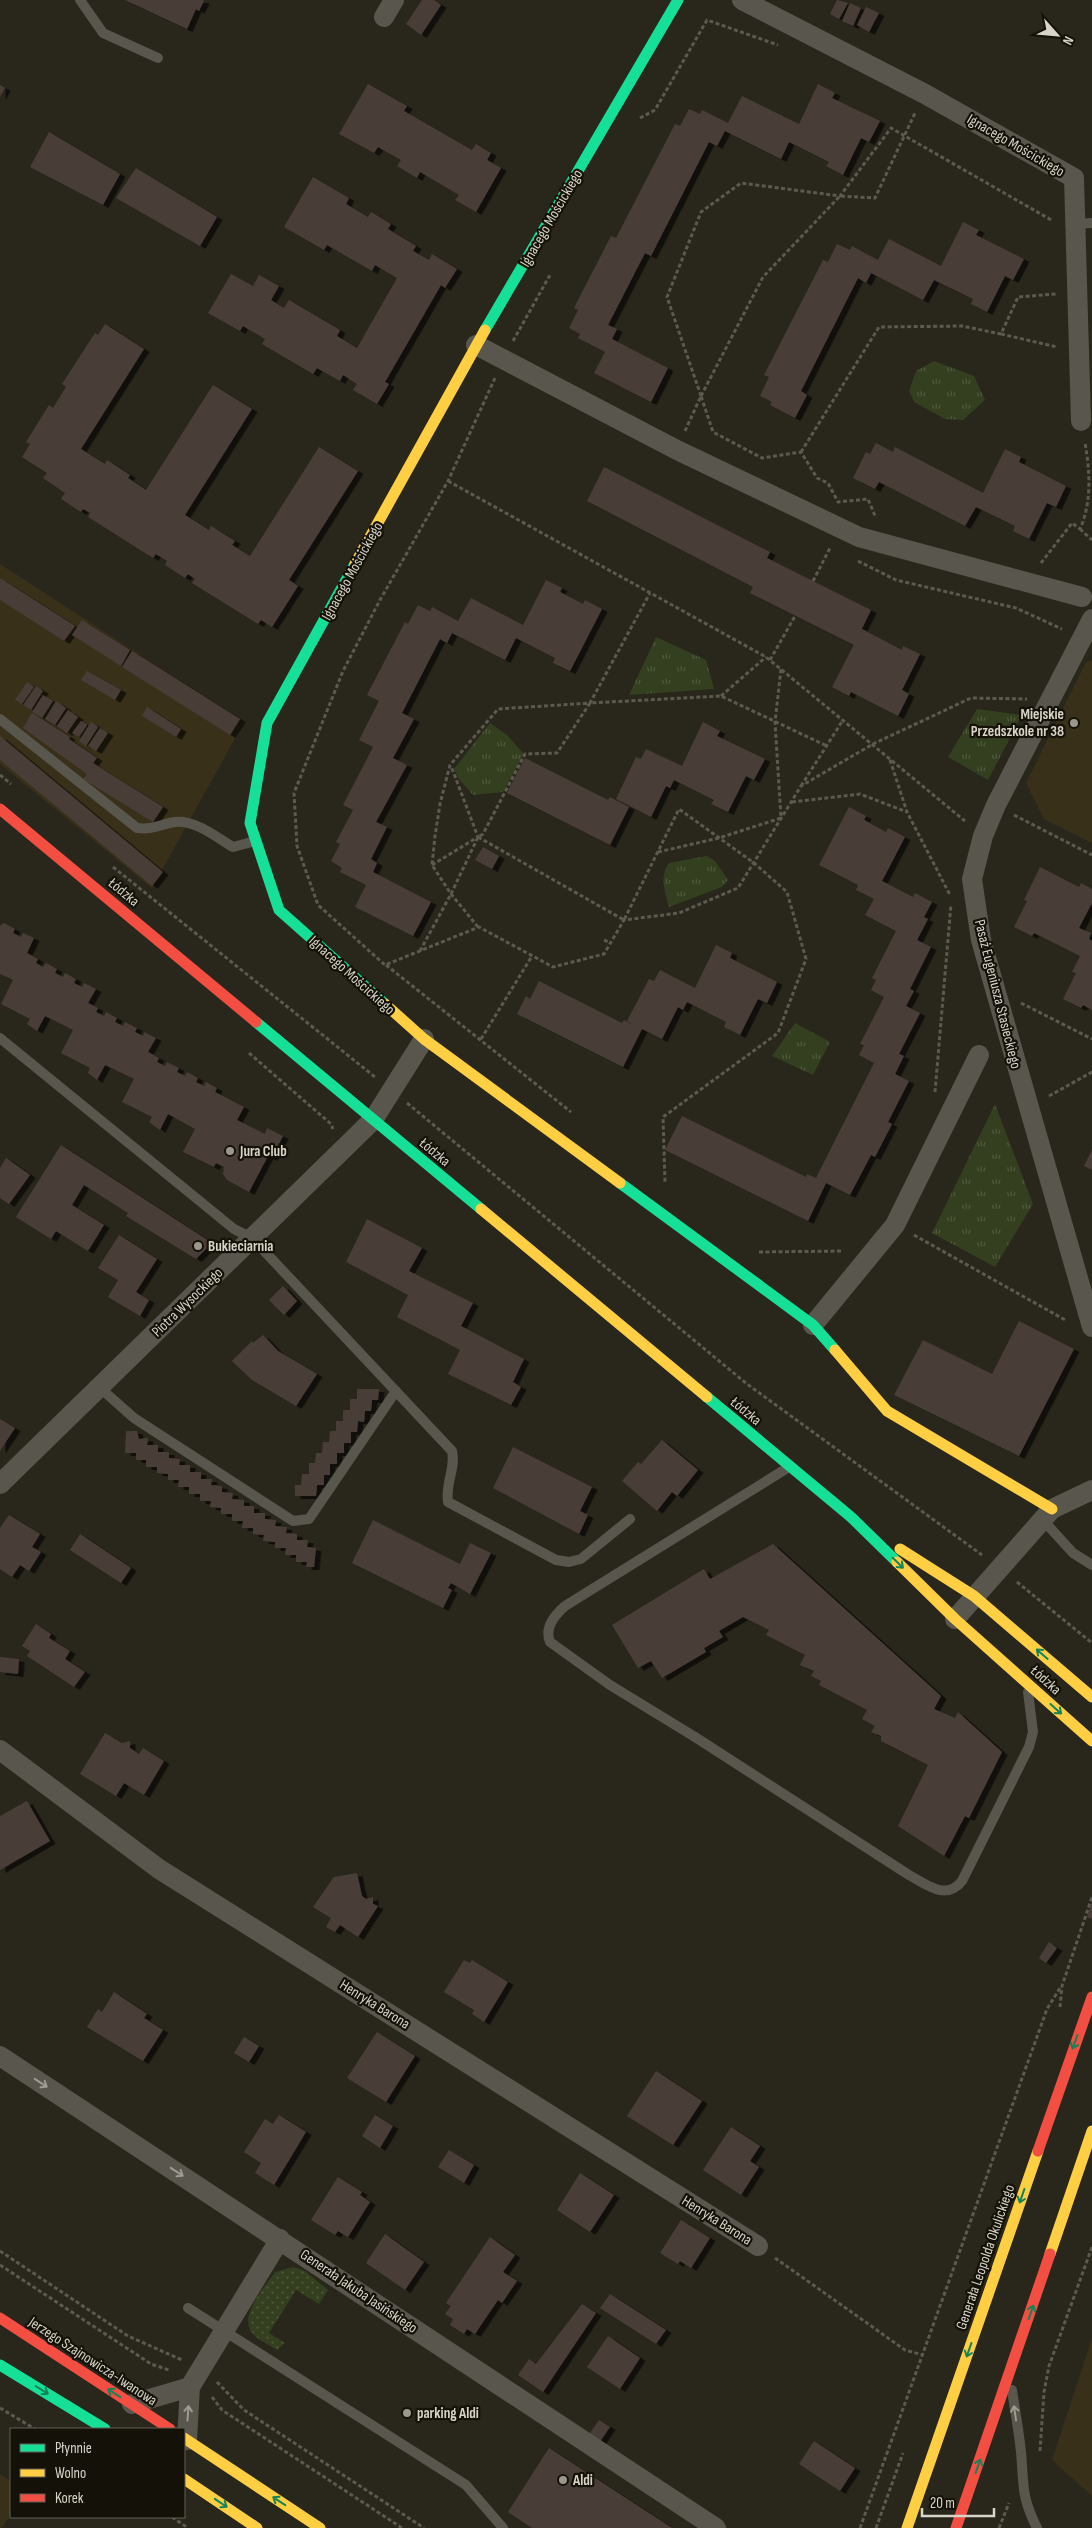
<svg xmlns="http://www.w3.org/2000/svg" width="1092" height="2528" font-family="'Sofia Sans Condensed',sans-serif">
<style>
.built{fill:#383018}
.grass{fill:url(#grass-dots)}
.park{fill:url(#park-tufts)}
.building{fill:#4a3e37;filter:url(#shadow)}
.lines{fill:none;stroke-linecap:round;stroke-linejoin:round}
.path{stroke:#5c5951;stroke-width:3;stroke-dasharray:4 2.5;stroke-linecap:butt}
.lane{stroke:#58564d;stroke-width:10}
.street{stroke:#58564d;stroke-width:20}
.fast{stroke:#16e098;stroke-width:11}
.slow{stroke:#ffcf43;stroke-width:11}
.jam{stroke:#f24e42;stroke-width:11}
.oneway{stroke:#158358}
.oneway2{stroke:#9e9b91}
.poi-dot{fill:#9b978b;stroke:#141109;stroke-width:2}
.labels{text-anchor:middle;stroke-width:4.5;stroke-linejoin:round;paint-order:stroke}
.street-label{font-size:15px;fill:#d8d4c8;stroke:#141109}
.poi-label{font-size:15px;font-weight:bold;fill:#d8d4c8;stroke:#141109;text-anchor:start}
</style>
<defs>
<pattern id="grass-dots" width="8" height="8" patternUnits="userSpaceOnUse" patternTransform="scale(1.25)"><rect width="8" height="8" fill="#333f1e"/><path d="M2 2h.1M6 6h.1" fill="none" stroke="#505a3d" stroke-width="1.8" stroke-linecap="round"/></pattern>
<pattern id="park-tufts" width="24" height="20" patternUnits="userSpaceOnUse" patternTransform="scale(1.25)"><rect width="24" height="20" fill="#333f1e"/><path d="M3 7l-1-3M5 7V3M7 7l1-3M15 17l-1-3M17 17v-4M19 17l1-3" fill="none" stroke="#505a3d"/></pattern>
<filter id="shadow"><feDropShadow dx="5.5" dy="3" stdDeviation="0" flood-color="#0009"/></filter>
</defs>
<rect width="100%" height="100%" fill="#29261b"/>
<path class="built" d="M0 564 244 722 152 888 0 764Z
M1092 660V843L1044 819 1026 783 1086 662Z
M1092 2338V2496L1052 2460Z
M0 2474 11 2481V2514L2 2528H0Z"/>
<path class="grass" d="M293 2267 305 2271 328 2290 319 2304 296 2290 269 2333 285 2343 277 2350C270 2345 260 2341 254 2335 236 2319 265 2286 275 2272Z"/>
<path class="park" d="M934 361 974 376 985 400 963 420 945 419 914 402 909 391 916 371Z
M656 637 706 660 714 689 629 695Z
M977 709 1022 715 988 780 948 757Z
M490 723 507 735 524 754 503 792 473 795 458 778 454 769Z
M707 856 715 861 728 880 722 887 669 907C665 892 659 876 669 863Z
M795 1023 830 1042 813 1075 772 1056Z
M995 1104 1033 1204 995 1267 932 1233Z"/>
<path class="building" d="M125 0H203L204 1 199 11 196 9 187 29Z
M422 0H434L441 5 421 35 406 24Z
M837 0 848 3 839 19 830 14Z
M850 3 861 8 853 26 842 21Z
M866 7 879 13 869 32 857 25Z
M368 84 407 106 404 111 472 150 476 144 491 153 487 160 501 168 476 212 455 200 459 195 420 172 417 178 397 166 401 160 378 147 374 153 339 134Z
M818 84 835 93 832 98 880 121 869 142 861 138 843 175 826 166 829 162 789 142 781 159 725 131 717 146 709 142 651 256 645 253 608 325 617 329 612 339 668 368 651 402 594 373 605 352 578 338 580 334 569 328 578 310 574 308 611 236 616 238 675 124 680 126 689 109 700 114 702 110 728 123 742 96 799 124Z
M0 85 5 88 0 97Z
M49 132 120 174 103 205 30 167Z
M136 168 217 217 200 246 116 198Z
M313 177 349 198 346 204 368 217 371 212 391 224 388 229 416 246 413 251 429 260 432 254 457 269 445 288 441 285 385 382 389 384 377 404 353 390 357 384 343 375 340 381 317 368 313 374 262 344 265 339 243 326 240 331 208 313 231 274 253 286 259 275 279 286 271 300 284 308 289 300 340 330 337 336 357 348 397 278 375 265 372 271 327 245 324 250 284 227Z
M963 222 979 230 976 235 1024 259 1013 280 1005 276 987 312 971 304 973 299 934 280 923 300 871 273 866 283 858 278 801 391 807 395 795 418 770 405 772 402 760 396 769 377 764 375 823 260 828 262 837 244 850 250 852 246 878 260 889 239 941 266Z
M105 324 144 349 81 449 105 464 107 460 130 475 128 478 146 490 213 385 252 409 185 515 209 530 211 526 235 541 232 545 250 556 319 447 358 471 289 580 298 586 272 627 261 620 258 624 192 583 195 579 188 574 185 578 165 565 167 561 156 554 153 558 88 517 90 513 83 509 81 512 61 499 65 493 43 478 47 473 22 457 30 444 26 442 49 405 53 408 66 387 62 384 95 333 98 335Z
M876 443 893 452 895 447 983 493 1005 449 1021 457 1019 462 1066 486 1056 507 1047 503 1029 539 1013 531 1015 526 976 507 965 526 879 482 875 489 853 478 866 452 870 454Z
M604 467 770 552 767 558 871 610 854 645 750 593 753 587 587 501Z
M0 578 75 626 64 641 0 600Z
M546 580 562 588 560 592 583 604 585 600 602 609 570 671 553 663 555 658 516 638 505 660 452 633 447 643 440 639 402 713 414 719 393 758 407 765 376 822 387 827 371 859 377 863 373 872 431 902 413 936 355 907 366 885 340 872 342 868 331 861 340 844 336 842 353 810 343 805 373 747 359 740 379 701 367 695 405 622 408 624 418 605 430 611 432 607 458 621 471 598 523 625Z
M82 620 130 650 121 666 72 635Z
M862 629 902 650 903 646 920 654 902 690 909 694 898 716 851 692 849 696 832 687Z
M132 651 240 719 230 735 122 667Z
M87 671 121 690 115 700 81 680Z
M27 682 34 687 22 704 15 700Z
M36 686 43 691 31 710 23 705Z
M43 695 53 701 42 718 32 712Z
M56 701 66 708 55 725 45 719Z
M147 707 181 729 176 737 142 716Z
M68 710 78 717 67 733 57 726Z
M32 713 70 737 69 739 97 758 93 763 163 807 153 822 83 779 87 774 23 728Z
M81 721 87 725 79 737 72 733Z
M91 722 98 727 86 746 79 741Z
M703 722 720 731 717 736 765 759 754 780 746 776 728 812 711 804 714 800 674 780 670 788 666 786 651 817 616 799 636 757 641 759 646 749 682 766Z
M100 728 108 733 96 751 88 746Z
M0 736 163 872 152 886 0 760Z
M525 758 608 800 610 797 629 807 610 845 507 793Z
M849 807 866 816 864 820 886 832 888 828 905 837 882 881 913 897 915 893 932 902 924 917 928 919 917 940 931 947 910 989 914 991 906 1006 920 1013 899 1054 904 1056 895 1074 909 1081 888 1122 892 1124 875 1157 871 1155 850 1195 826 1183 808 1221 665 1150 682 1116 806 1177 807 1174 816 1178 874 1063 859 1055 864 1045 860 1044 884 997 871 990 876 980 872 978 896 931 865 915 874 899 856 890 858 885 819 865Z
M483 847 499 856 492 869 475 860Z
M1040 867 1079 887 1081 883 1092 889V903L1079 928 1091 933 1089 939 1092 941V1010L1083 1005 1081 1008 1063 999 1076 973 1072 972 1080 956 1034 933 1032 936 1014 927 1027 901 1024 900Z
M4 923 15 929 13 933 21 937 23 933 34 938 27 953 38 959 36 963 43 967 46 963 57 969 55 973 63 977 65 973 76 979 74 983 82 987 84 983 96 989 88 1003 98 1008 96 1012 104 1016 106 1012 117 1018 115 1022 123 1026 125 1022 137 1028 135 1032 143 1036 144 1032 156 1038 148 1052 159 1058 157 1062 165 1066 167 1062 179 1068 177 1072 185 1076 187 1072 198 1078 196 1082 204 1086 206 1082 217 1088 215 1092 244 1107 237 1120 265 1134 267 1128 283 1136 272 1158 268 1156 249 1192 227 1180 223 1174 224 1167 216 1163 214 1167 183 1152 195 1129 168 1114 160 1130 149 1122 152 1117 122 1102 134 1079 105 1065 97 1080 88 1073 90 1068 61 1053 73 1030 45 1016 37 1031 27 1024 30 1019 1 1004 13 980 0 974V926Z
M716 945 732 953 730 958 777 982 767 1003 758 999 740 1035 724 1027 726 1022 687 1002 683 1010 678 1007 662 1039 642 1029 623 1067 517 1014 526 996 530 999 539 981 622 1023 624 1020 633 1025 627 1021 649 979 654 981 660 970 695 988Z
M61 1145 138 1195 212 1243 196 1259 126 1216 128 1213 84 1185 72 1205 104 1225 88 1251 56 1231 51 1239 16 1217Z
M1092 1150V1170L1084 1166Z
M6 1158 30 1175 9 1204 0 1198V1168Z
M367 1219 422 1248 409 1271 473 1303 461 1326 524 1359 513 1382 521 1387 511 1405 448 1374 460 1350 397 1317 408 1295 346 1262Z
M119 1235 157 1259 136 1292 149 1300 140 1316 108 1297 118 1280 98 1268Z
M283 1286 297 1301 284 1315 269 1300Z
M1019 1321 1074 1349 1019 1456 894 1395 923 1340 992 1374Z
M263 1335 278 1351 317 1374 296 1406 252 1380 232 1361 252 1341 253 1343Z
M357 1389H379L378 1400H372L371 1411H365L364 1422 358 1421 357 1432H351V1443H344V1453H337V1464H330V1475H324V1485H317L316 1496H295V1485H301L302 1474H309V1463H315L316 1453H322L323 1442H329L330 1431H336V1421H343V1410H350V1399H357Z
M0 1419 15 1428 0 1451Z
M126 1431H137L139 1439 148 1438 147 1445H158V1452H169V1458L180 1459 179 1465H190V1472H201V1479H212L211 1485 222 1486V1492L233 1493 232 1499 244 1500V1506H254V1513H265V1519L276 1520 275 1526 287 1527 286 1533 297 1534V1540H308L307 1547 316 1548 314 1567H306L307 1562H296V1555H285L286 1548H275V1542L263 1541 264 1535 253 1534V1528H242L243 1521H232V1514H221V1508L210 1507 211 1501H200V1494H189V1487H178L179 1480H168V1474L157 1473V1467H146V1460H136V1453H125Z
M662 1440 698 1470 677 1496 672 1492 657 1511 622 1481 638 1462 641 1464Z
M513 1447 592 1487 580 1511 588 1515 579 1534 493 1488Z
M9 1515 40 1534 32 1547 41 1552 29 1571 20 1565 12 1577 0 1569V1528Z
M373 1520 460 1564 470 1543 491 1553 470 1594 451 1583 448 1588 452 1590 443 1608 352 1563Z
M80 1534 131 1568 121 1583 70 1550Z
M773 1544 941 1696 934 1709 955 1718 958 1712 1002 1752 969 1818 965 1816 944 1856 898 1826 928 1765 881 1741V1736L871 1732 875 1726 862 1719 867 1710 819 1685 821 1681 811 1676 814 1671 800 1665 805 1655 766 1635 769 1630 743 1617 719 1631 723 1637 704 1648 706 1652 662 1678 651 1661 638 1668 612 1625 704 1569 710 1579Z
M36 1624 51 1634 49 1638 70 1651 65 1659 85 1672 74 1687 27 1656 30 1651 22 1646Z
M0 1657 19 1659 18 1674 0 1672Z
M105 1733 122 1743 130 1741V1748L139 1754 143 1748 164 1761 144 1795 124 1783 116 1796 80 1774Z
M27 1801 50 1841 0 1870V1816Z
M357 1873 362 1896 366 1899 373 1897V1904L378 1906 358 1937 340 1925 335 1932 326 1927 331 1918 313 1907 334 1877Z
M1092 1902V1919L1087 1917Z
M1049 1942 1057 1948 1046 1963 1039 1958Z
M464 1960 470 1963 472 1960 508 1982 484 2022 472 2014 474 2010 444 1992Z
M114 1992 147 2014 144 2018 163 2030 143 2061 87 2027 98 2009 102 2012Z
M377 2032 415 2056 386 2102 347 2078Z
M244 2037 259 2046 249 2062 234 2053Z
M656 2071 702 2101 673 2145 627 2116Z
M279 2115 306 2132 274 2185 255 2173 261 2163 244 2152 265 2119 273 2124Z
M375 2115 393 2126 380 2148 362 2136Z
M731 2127 760 2146 750 2161 759 2167 741 2195 703 2170Z
M449 2150 474 2165 464 2183 438 2167Z
M580 2173 614 2195 590 2232 557 2210Z
M338 2177 362 2192 360 2195 370 2202 348 2237 338 2231 335 2235 311 2220Z
M681 2220 710 2238 691 2268 680 2261 678 2264 660 2253Z
M385 2234 424 2262 405 2290 366 2263Z
M490 2237 515 2255 503 2272 517 2281 502 2303 498 2300 475 2334 467 2329 464 2334 450 2325 453 2319 445 2314 451 2306 446 2303Z
M610 2294 666 2330 656 2344 600 2308Z
M582 2304 596 2313 543 2392 518 2375 529 2359 536 2364Z
M608 2336 640 2358 620 2389 587 2367Z
M599 2420 610 2427 599 2443 588 2436Z
M814 2441 855 2468 840 2491 799 2464Z
M549 2448 672 2528H532L508 2512Z"/>
<g class="lines">
<path class="path" d="M640 118 655 110 707 20 778 45
M1001 334 1057 347
M513 341 550 275
M495 378 448 481 380 600 343 671 294 793 297 846 318 905 385 965 479 927 553 967 604 954 624 920 679 913 738 888 801 786 873 744 971 698 1027 699
M701 396 667 297 701 212 741 183 840 196 891 128 1053 221
M701 396 763 277 840 196 875 198 915 113
M685 431 701 396 713 432 762 458 801 452 817 478 828 483 838 502 868 499 876 518
M801 452 879 327 962 326 1001 334 1018 297 1056 294
M448 481 766 657 965 821
M1080 529 1092 540
M858 561 896 580 1016 608 1062 629
M1041 563 1072 523 1080 529C1092 502 1090 471 1085 443
M813 581 830 548
M770 660 795 616
M721 696 766 657
M890 760 907 812 950 895
M0 775 11 784
M801 786 843 720
M792 802 860 794 907 812
M1014 815 1092 855
M478 837 624 920 679 809 754 863 787 892 806 959 778 1033 663 1117 665 1183
M658 852 719 838 781 818 775 722 781 669
M432 865 478 837 451 766
M113 867 375 1077
M478 927 451 894 432 865 435 836 440 804 450 765 498 709 590 703 650 593
M604 940 611 943
M420 951 451 894 478 837 483 834 525 754 557 753 590 703 721 696 827 746
M386 965 571 1112
M1021 1003 1092 1039
M481 1039 532 956
M249 1053 331 1124 333 1129
M935 1092 951 904
M1049 1096 1092 1072
M407 1103 747 1384 982 1555
M914 1235 1067 1321
M759 1252 843 1251
M1017 1582 1092 1643
M1060 2007 1062 1986 1092 1897
M0 2251 128 2336 182 2360
M775 2258 905 2350 923 2355
M0 2265 151 2364 169 2370
M217 2382 244 2410 424 2528
M212 2397 222 2410 402 2528
M0 2408 35 2429
M1040 2451 1044 2392 1049 2366 1092 2247
M172 2517 188 2528
M860 2528 1047 2009 1060 1988
M876 2528 903 2453
M999 2528 1009 2503"/>
<path class="lane" d="M80 0 103 33 158 58
M1076 224 1092 223
M0 719 137 828C155 830 159 824 175 822 196 820 216 837 233 847L255 841
M0 1038 234 1229 252 1238 452 1451C456 1469 445 1483 448 1502L556 1560 569 1562 581 1559 630 1519
M99 1387 134 1418 293 1521 309 1519 396 1391
M789 1467 565 1606C555 1615 544 1627 550 1642L610 1685 695 1737 909 1875C927 1885 946 1901 962 1881L1029 1747 1033 1732 1028 1692
M1042 1519 1073 1553 1092 1565
M188 2308 466 2485 503 2528
M1012 2390C1015 2411 1019 2432 1021 2452 1024 2486 1021 2496 1037 2528"/>
<path class="street" d="M742 0 925 94 1074 178 1081 421
M384 17 394 0
M476 345 677 450 859 537 1082 597
M1092 619 996 805 983 836 972 879 981 940 1092 1327
M813 1325 895 1225 979 1055
M0 1484 373 1120 424 1039
M955 1619 1052 1509 1092 1490
M0 1750 159 1869 758 2246
M0 2056 716 2528
M132 2404 190 2387
M187 2440 190 2387 280 2239"/>
<path class="fast" d="M485 330 678 0
M355 564 267 723 250 823 279 910 385 1004
M256 1022 481 1209
M620 1183 813 1325 835 1350
M707 1397 851 1517 897 1562
M0 2365 105 2429"/>
<path class="slow" d="M355 564 485 330
M385 1004 424 1039 620 1183
M481 1209 707 1397
M835 1350 887 1411 1052 1509
M900 1549 974 1596 1092 1697
M897 1562 955 1619 1092 1741
M1050 2254 1092 2131
M184 2438 320 2528
M184 2479 257 2528
M907 2528 1038 2151"/>
<path class="jam" d="M0 809 256 1022
M1038 2151 1092 1997
M0 2318 170 2429
M956 2528 1050 2254"/>
</g>
<defs><path id="oneway-shaft" d="M-6 0H5M1.5-3L5.5 0L1.5 3" fill="none" stroke-width="1.6" stroke-linecap="round" stroke-linejoin="round" transform="scale(1.25)"/></defs>
<g class="oneway">
<use href="#oneway-shaft" transform="translate(898 1563) rotate(44)"/>
<use href="#oneway-shaft" transform="translate(1042 1654) rotate(-139)"/>
<use href="#oneway-shaft" transform="translate(1056 1709) rotate(42)"/>
<use href="#oneway-shaft" transform="translate(1075 2042) rotate(110)"/>
<use href="#oneway-shaft" transform="translate(1022 2196) rotate(109)"/>
<use href="#oneway-shaft" transform="translate(1031 2312) rotate(-71)"/>
<use href="#oneway-shaft" transform="translate(969 2350) rotate(109)"/>
<use href="#oneway-shaft" transform="translate(42 2390) rotate(32)"/>
<use href="#oneway-shaft" transform="translate(114 2393) rotate(-147)"/>
<use href="#oneway-shaft" transform="translate(978 2466) rotate(-71)"/>
<use href="#oneway-shaft" transform="translate(279 2501) rotate(-147)"/>
<use href="#oneway-shaft" transform="translate(221 2503) rotate(34)"/>
</g>
<g class="oneway2">
<use href="#oneway-shaft" transform="translate(41 2083) rotate(33)"/>
<use href="#oneway-shaft" transform="translate(177 2172) rotate(33)"/>
<use href="#oneway-shaft" transform="translate(188 2413) rotate(-86)"/>
<use href="#oneway-shaft" transform="translate(1015 2413) rotate(-98)"/>
</g>
<g class="poi-dot">
<circle cx="1074" cy="723" r="5"/>
<circle cx="230" cy="1151" r="5"/>
<circle cx="198" cy="1246" r="5"/>
<circle cx="407" cy="2413" r="5"/>
<circle cx="563" cy="2480" r="5"/>
</g>
<g class="labels">
<g class="street-label">
<text transform="translate(1016 145) rotate(30)" y="5">Ignacego Mościckiego</text>
<text transform="translate(551 218) rotate(-60)" y="5">Ignacego Mościckiego</text>
<text transform="translate(352 571) rotate(-61)" y="5">Ignacego Mościckiego</text>
<text transform="translate(124 892) rotate(40)" y="5">Łódzka</text>
<text transform="translate(352 975) rotate(42)" y="5">Ignacego Mościckiego</text>
<text transform="translate(998 994) rotate(76)" y="5">Pasaż Eugeniusza Stasieckiego</text>
<text transform="translate(435 1152) rotate(40)" y="5">Łódzka</text>
<text transform="translate(187 1302) rotate(-44)" y="5">Piotra Wysockiego</text>
<text transform="translate(746 1411) rotate(40)" y="5">Łódzka</text>
<text transform="translate(1046 1680) rotate(42)" y="5">Łódzka</text>
<text transform="translate(375 2004) rotate(32)" y="5">Henryka Barona</text>
<text transform="translate(717 2220) rotate(32)" y="5">Henryka Barona</text>
<text transform="translate(985 2257) rotate(-71)" y="5">Generała Leopolda Okulickiego</text>
<text transform="translate(359 2291) rotate(34)" y="5">Generała Jakuba Jasińskiego</text>
<text transform="translate(93 2361) rotate(33)" y="5">Jerzego Szajnowicza-Iwanowa</text>
</g>
<g class="poi-label">
<text x="1064" y="719" text-anchor="end">Miejskie<tspan x="1064" dy="17">Przedszkole nr 38</tspan></text>
<text x="240" y="1156">Jura Club</text>
<text x="208" y="1251">Bukieciarnia</text>
<text x="417" y="2418">parking Aldi</text>
<text x="573" y="2485">Aldi</text>
</g>
</g>
<rect x="10" y="2428" width="175" height="90" fill="#141109" stroke="#625f55"/>
<rect x="20" y="2444" width="25" height="8" fill="#16e098" stroke="#625f55"/>
<text x="55" y="2453" font-size="15" fill="#d8d4c8">Płynnie</text>
<rect x="20" y="2469" width="25" height="8" fill="#ffcf43" stroke="#625f55"/>
<text x="55" y="2478" font-size="15" fill="#d8d4c8">Wolno</text>
<rect x="20" y="2494" width="25" height="8" fill="#f24e42" stroke="#625f55"/>
<text x="55" y="2503" font-size="15" fill="#d8d4c8">Korek</text>
<g transform="translate(1057 35) rotate(117)" stroke="#141109" stroke-width="4" paint-order="stroke">
<path d="M0-4L9 19L0 12L-9 19Z" fill="#d8d4c8"/>
<text y="-8" font-size="14" font-weight="bold" text-anchor="middle" fill="#d8d4c8">N</text>
</g>
<path d="M922 2508v8h72v-8" fill="none" stroke="#d8d4c8" stroke-width="2.5"/>
<text x="930" y="2508" font-size="15" fill="#d8d4c8" stroke="#141109" stroke-width="4" paint-order="stroke">20 m</text>
</svg>
